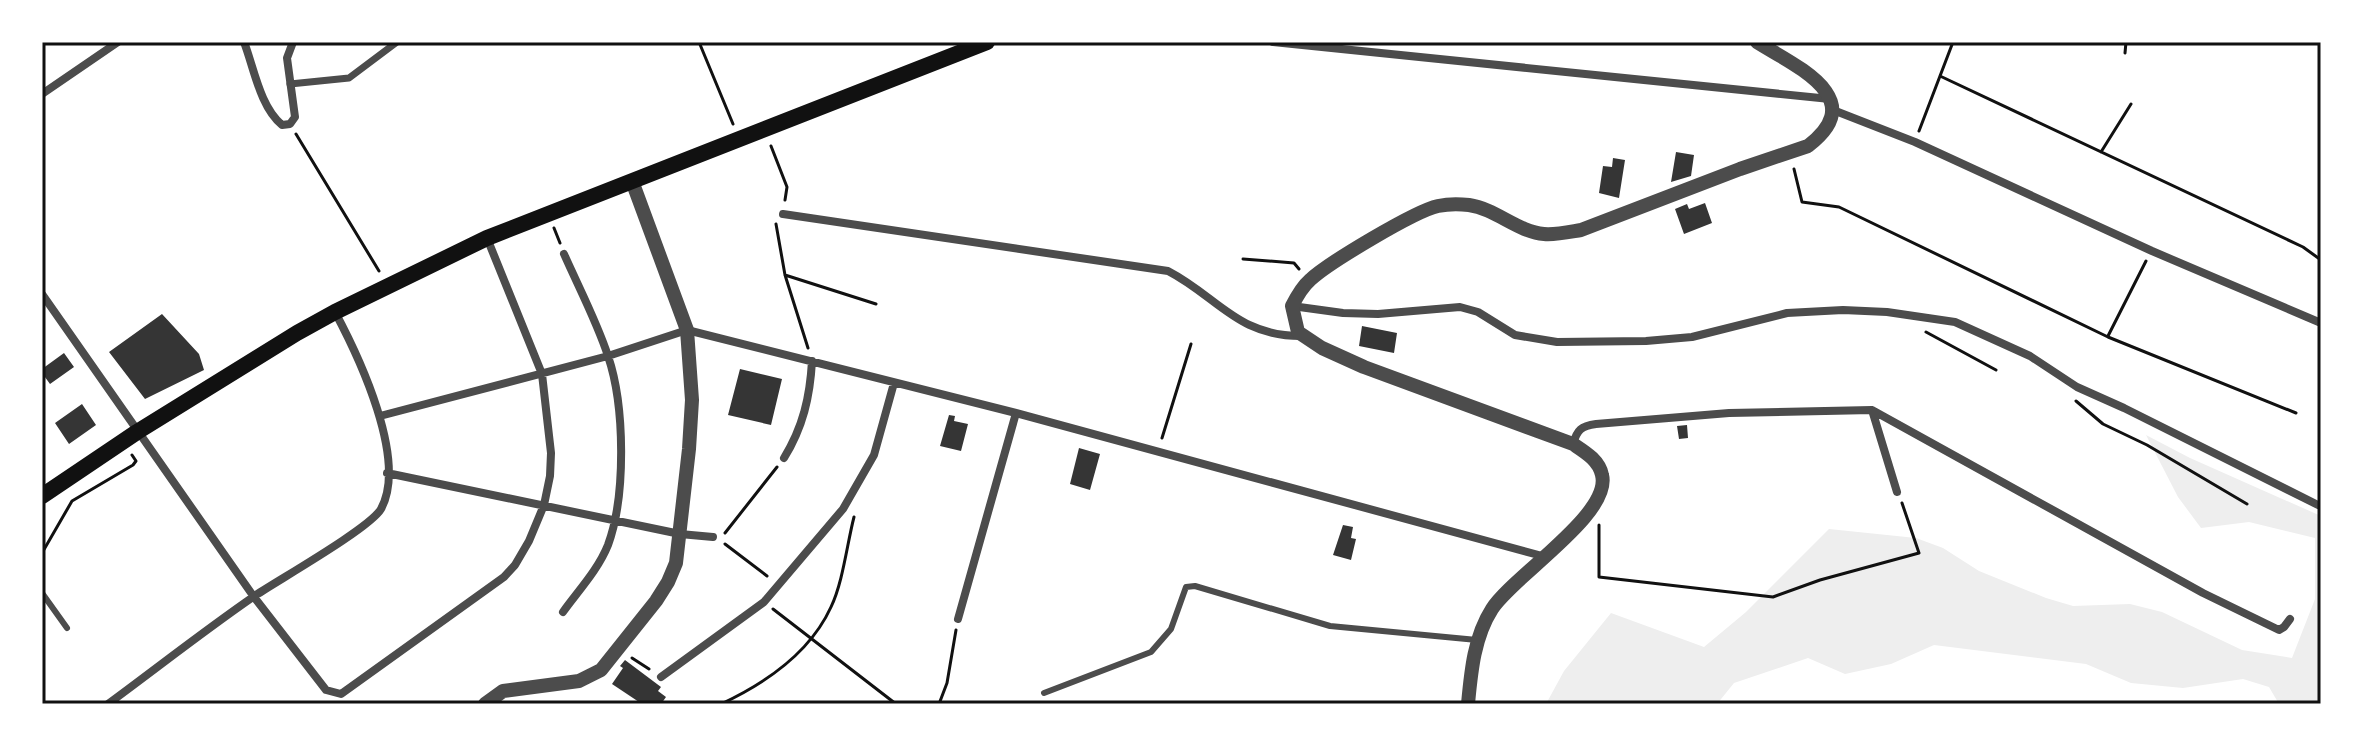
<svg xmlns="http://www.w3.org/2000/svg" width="2363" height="746" font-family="Montserrat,sans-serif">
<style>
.green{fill:#eee}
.building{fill:#353535}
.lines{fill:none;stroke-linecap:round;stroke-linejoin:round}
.path{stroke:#111;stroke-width:3}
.service{stroke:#4c4c4c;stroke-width:6}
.pedestrian{stroke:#4c4c4c;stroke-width:7}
.minor{stroke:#4c4c4c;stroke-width:8}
.tertiary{stroke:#4c4c4c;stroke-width:14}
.secondary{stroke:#111;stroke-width:16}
.neatline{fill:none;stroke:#111;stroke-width:3}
</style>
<rect width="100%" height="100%" fill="#fff"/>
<path class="green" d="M2146 435 2190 458 2321 516V704H2279L2269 687 2243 679 2183 688 2131 683 2086 664 1934 645 1891 664 1845 674 1808 658 1734 683 1717 704H1546L1564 671 1611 613 1704 647 1746 612 1829 529 1916 538 1943 548 1979 571 2046 598 2073 606 2130 604 2162 612 2242 650 2292 658 2315 599V538L2249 522 2201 528 2178 497Z"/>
<path class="building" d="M1676 152 1694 155 1691 176 1671 182Z
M1613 158 1625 160 1619 198 1599 193 1603 166 1612 167Z
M1705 203 1712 223 1684 234 1675 209 1687 204 1689 209Z
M162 314 199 354 204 370 145 399 109 352Z
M1362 326 1397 333 1394 353 1359 346Z
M64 353 74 367 50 384 42 373V369Z
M740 369 782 379 771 425 728 415Z
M82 404 96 425 69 444 55 423Z
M949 415 955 416 954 421 968 424 961 451 940 446Z
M1687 425 1688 438 1679 439 1677 426Z
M1079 448 1100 454 1090 490 1070 484Z
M1343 525 1353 527 1351 538 1356 539 1351 560 1333 555Z
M625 660 661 687 658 691 666 697 661 704H642L612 684 623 668 620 666Z"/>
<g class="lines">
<path class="path" d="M699 42 733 124
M2125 53 2126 42
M1940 76 2303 247 2321 260
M1919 131 1953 42
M296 134 379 271
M771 146 787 187 785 200
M2101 152 2131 104
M1794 169 1802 202 1839 207 2108 337 2296 413
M776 224 785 275 808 348
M554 228 560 243
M1243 259 1294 263 1299 269
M785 275 876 304
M1926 332 1996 370
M2108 336 2146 261
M2076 401 2103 424 2147 445 2247 504
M1162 438 1191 344
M1599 525V577L1773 597 1820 580 1919 553 1902 503
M725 533 777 467
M725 544 767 576
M42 553 72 501 133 465 136 461 132 455
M773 609 896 704
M632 658 649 669
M721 704C766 683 810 653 831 607 843 582 847 544 854 517
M939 704 947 683 956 630"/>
<path class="service" d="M42 593 67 628
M1044 693 1151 652 1171 629 1186 587 1195 586 1330 626 1477 640"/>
<path class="pedestrian" d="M290 84 349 78 397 42"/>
<path class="minor" d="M244 42C254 68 260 107 282 125L290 124 295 117 287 58 293 42
M1273 42 1830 99
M42 94 118 42
M1833 110 1915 142 2152 251 2321 323
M783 214 1168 271C1218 297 1237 336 1301 336
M42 294 254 597 326 690 341 694 504 577 515 565 529 541 544 505 550 476 551 453 542 374 487 238
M1292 306 1343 313 1378 314 1460 307 1478 312 1515 335 1557 342 1646 341 1692 337 1787 313 1843 310 1887 312 1955 322 2030 356 2077 387 2124 408 2318 505
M1872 410 1897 492
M380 416 608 356 687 330 1016 413 1546 557
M1573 444C1577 430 1581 426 1596 424L1729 413 1872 410 2203 593 2279 630 2284 627 2290 619
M784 458C803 427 810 397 812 361
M387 473 680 534 713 537
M563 612C578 591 598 570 608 545 626 496 625 406 608 356 597 322 579 288 564 254
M958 619 1016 413
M661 677 764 602 843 509 874 455 894 383
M108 704C157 668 205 630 256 595 280 579 370 528 381 509 408 460 359 357 335 312"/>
<path class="tertiary" d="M485 704 503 691 579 681 601 670 656 601 668 582 676 563 689 449 692 400 687 330 632 181
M1468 704C1471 672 1474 637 1492 609 1513 576 1612 514 1602 475 1599 460 1585 452 1573 444L1364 367 1322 348 1298 332 1292 306C1297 296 1302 287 1310 280 1328 263 1415 211 1438 206 1447 204 1461 204 1469 205 1496 209 1518 232 1544 234 1556 235 1569 232 1581 230L1740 169 1808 146C1871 98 1795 66 1757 42"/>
<path class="secondary" d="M42 496 137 432 297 333 335 312 487 238 987 42"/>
</g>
<rect width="2363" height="746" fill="none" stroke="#ffffff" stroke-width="88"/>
<rect x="44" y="44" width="2275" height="658" class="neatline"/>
</svg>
